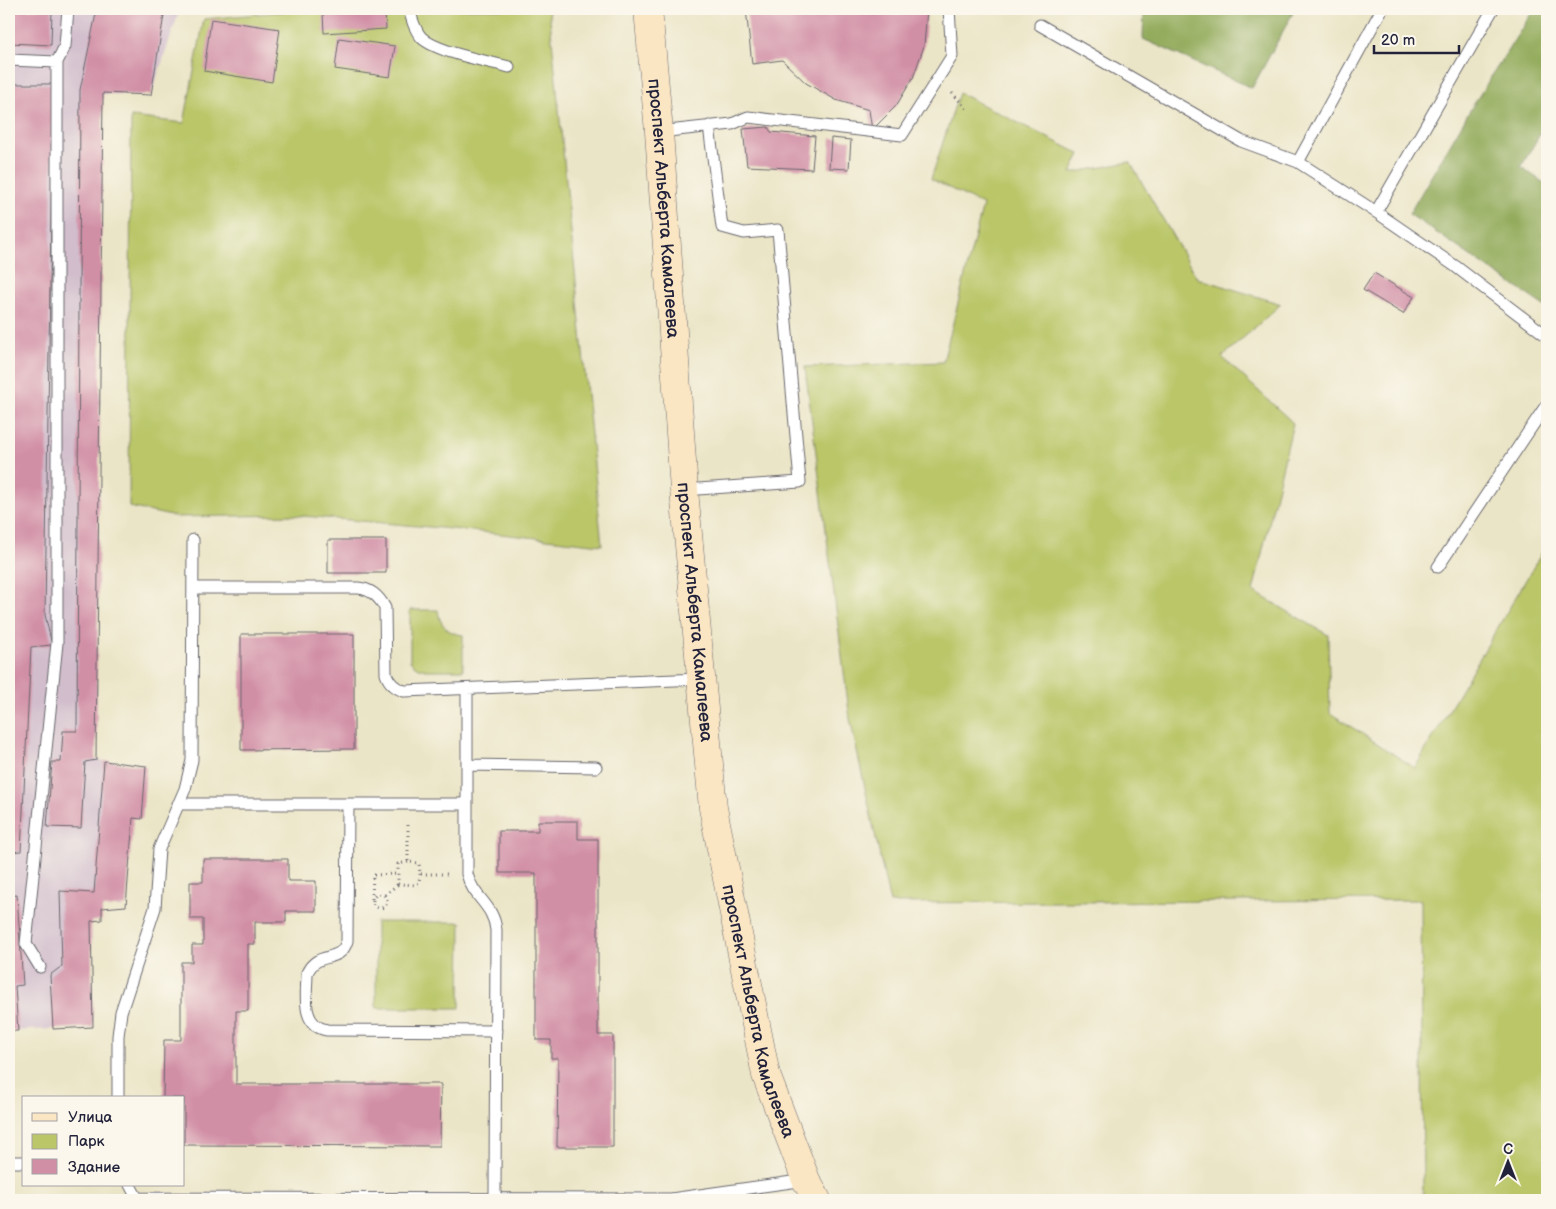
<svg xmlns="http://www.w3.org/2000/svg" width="1556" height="1209" font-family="'Balsamiq Sans',sans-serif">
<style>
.industrial{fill:#d1bdcc}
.green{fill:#bac667;stroke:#6e7451}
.forest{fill:#93ab5c;stroke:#5a664c}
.building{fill:#d18fa6}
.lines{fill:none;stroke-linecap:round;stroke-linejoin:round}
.service-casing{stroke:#68666c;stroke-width:13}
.secondary-casing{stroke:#68666c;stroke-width:29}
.path{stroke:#68666c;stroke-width:3;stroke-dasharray:1 4;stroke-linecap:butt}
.service{stroke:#fff;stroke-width:11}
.secondary{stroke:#fbe6c4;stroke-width:28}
.labels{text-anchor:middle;stroke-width:5;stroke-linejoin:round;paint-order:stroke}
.street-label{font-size:18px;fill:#22223b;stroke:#fbf7ec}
</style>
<rect width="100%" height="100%" fill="#fbf7ec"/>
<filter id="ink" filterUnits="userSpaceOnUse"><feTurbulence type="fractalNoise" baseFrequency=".02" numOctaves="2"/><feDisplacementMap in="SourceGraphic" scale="10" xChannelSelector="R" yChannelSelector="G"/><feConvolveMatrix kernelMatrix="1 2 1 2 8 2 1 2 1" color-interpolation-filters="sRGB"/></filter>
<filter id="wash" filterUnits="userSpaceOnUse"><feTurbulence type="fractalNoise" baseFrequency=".0096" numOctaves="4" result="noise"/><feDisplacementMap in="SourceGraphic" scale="20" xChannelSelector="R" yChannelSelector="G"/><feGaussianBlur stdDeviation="1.12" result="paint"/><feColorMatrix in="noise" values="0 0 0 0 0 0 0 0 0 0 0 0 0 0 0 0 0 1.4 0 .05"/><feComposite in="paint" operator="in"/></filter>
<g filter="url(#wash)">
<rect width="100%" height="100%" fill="#ebe5c7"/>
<path class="industrial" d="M9 9H180L151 95 103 94 96 760 146 766 142 819 133 818 126 906 102 908V920L91 922 93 1027 9 1031Z"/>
<path class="green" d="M313 9H549L602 545 463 530 292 515 176 517 129 507 131 117 184 123 204 19Z
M959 93 1080 154 1071 173 1130 162 1197 278 1281 304 1222 357 1293 423 1253 591 1328 635 1330 713 1415 768 1547 544V1200H1423L1421 900 890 903 850 719 805 367 943 362 983 205 931 179Z
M410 610H438C439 624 448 634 463 635V670H424V669C417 668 414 666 410 661Z
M376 922H461L460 1008H376Z"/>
<path class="forest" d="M1144 9H1295L1252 88 1143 39Z
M1534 9H1547V122L1521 167 1547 185V308L1409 214 1472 107Z"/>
<g id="blocks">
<path class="building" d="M9 9H52L51 45 9 43Z
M97 9H165L151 95 103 93 96 760 85 762 81 828 47 827 52 762H61L63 731H77L80 90Z
M746 9H927L924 46 913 78 896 106 872 130 869 110 836 100 806 83 782 60 752 64Z
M385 10 386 29 324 33 323 13Z
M211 19 280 29 272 82 204 71Z
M339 38 395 46 390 77 335 69Z
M9 84H53L45 615 52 645 31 647 21 851 9 852Z
M768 127 771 132 815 136 812 169 747 166 743 129Z
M831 138 851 140 849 169 829 168Z
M1374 273 1414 297 1403 314 1363 290Z
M328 540H386V573H328Z
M241 634H354V749L241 750Z
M104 761 146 766 142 819 133 818 126 906 102 908V920L91 921 93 1027 53 1029 50 975 62 966 60 891 94 893Z
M538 821H578V839H598V1035H613V1147H557L558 1058H551V1040H536V873H499V831H538Z
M203 859H288V881H316V911H286V922H255V944H248V1011H236V1084H441L440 1146 184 1145V1098H163L164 1040H181V962H192V945H203V919H190V882H203Z
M17 895 23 985 15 986 18 1031H9V896Z"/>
</g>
</g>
<g filter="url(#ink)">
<use href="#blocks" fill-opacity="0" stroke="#68666c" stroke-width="1"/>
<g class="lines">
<g class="service-casing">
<path id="service" d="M409 9C412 19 414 29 421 37 435 52 487 61 509 67
M1493 9 1376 212 1455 266 1547 336
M1040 25 1241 141 1298 162
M9 60 57 62 65 46 68 9
M659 132 732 124 748 117 902 135 952 56 949 9
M1376 212 1298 162 1382 9
M684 490 800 482 778 230 744 233 722 227 709 126
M1438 567 1547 404
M193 588H358C371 589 379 596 385 608L386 674C389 683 395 688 404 691L700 679
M467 690V874C473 898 494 905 496 930L495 1199
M467 765 596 767
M178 804H467
M348 804 347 941C340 965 318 949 307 973 307 993 300 1026 327 1030L496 1031
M40 967 26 944 57 643V62
M118 1098V1036L121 1012 155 908 159 849 185 789 192 760 193 540
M9 1162H24
M130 1185 137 1198 671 1199 806 1180"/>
</g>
<g class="secondary-casing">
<g id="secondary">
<path id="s1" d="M648 9 659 132 684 490 713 808 766 1075 806 1180 817 1200"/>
</g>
</g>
<path class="path" d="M952 93 967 109
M408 825V862L419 863 420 874H447
M408 862 398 864V884L416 885 419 883 420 874
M373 901a7 7 0 1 1 14 0a7 7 0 1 1-14 0Z
M385 895 398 884
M372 899 373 875 397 874"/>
<use href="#service" class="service"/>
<use href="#secondary" class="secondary"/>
</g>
</g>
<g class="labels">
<g class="street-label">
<text dy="6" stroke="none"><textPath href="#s1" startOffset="200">проспект Альберта Камалеева</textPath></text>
<text dy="6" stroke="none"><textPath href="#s1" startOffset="605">проспект Альберта Камалеева</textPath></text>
<text dy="6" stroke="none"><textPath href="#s1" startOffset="1010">проспект Альберта Камалеева</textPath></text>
</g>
</g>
<rect width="1556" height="1209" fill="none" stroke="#fbf7ec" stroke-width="30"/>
<rect x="22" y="1096" width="162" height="90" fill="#fbf7ec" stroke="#a4a2a5"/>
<rect x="32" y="1113" width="25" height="8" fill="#fbe6c4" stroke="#a4a2a5"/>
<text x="68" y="1122" font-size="15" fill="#22223b">Улица</text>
<rect x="32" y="1134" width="25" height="15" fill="#bac667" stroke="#a4a2a5"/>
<text x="68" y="1146" font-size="15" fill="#22223b">Парк</text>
<rect x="32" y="1159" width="25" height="15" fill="#d18fa6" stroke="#a4a2a5"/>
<text x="68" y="1172" font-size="15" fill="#22223b">Здание</text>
<g transform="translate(1508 1162)" stroke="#fbf7ec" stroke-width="4" paint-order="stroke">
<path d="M0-4L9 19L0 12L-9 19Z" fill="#22223b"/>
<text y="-8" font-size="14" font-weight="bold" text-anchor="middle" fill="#22223b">С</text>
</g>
<path d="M1374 45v8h85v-8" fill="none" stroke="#22223b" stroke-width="2.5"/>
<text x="1381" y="45" font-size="15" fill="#22223b" stroke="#fbf7ec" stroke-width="4" paint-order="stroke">20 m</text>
</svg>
